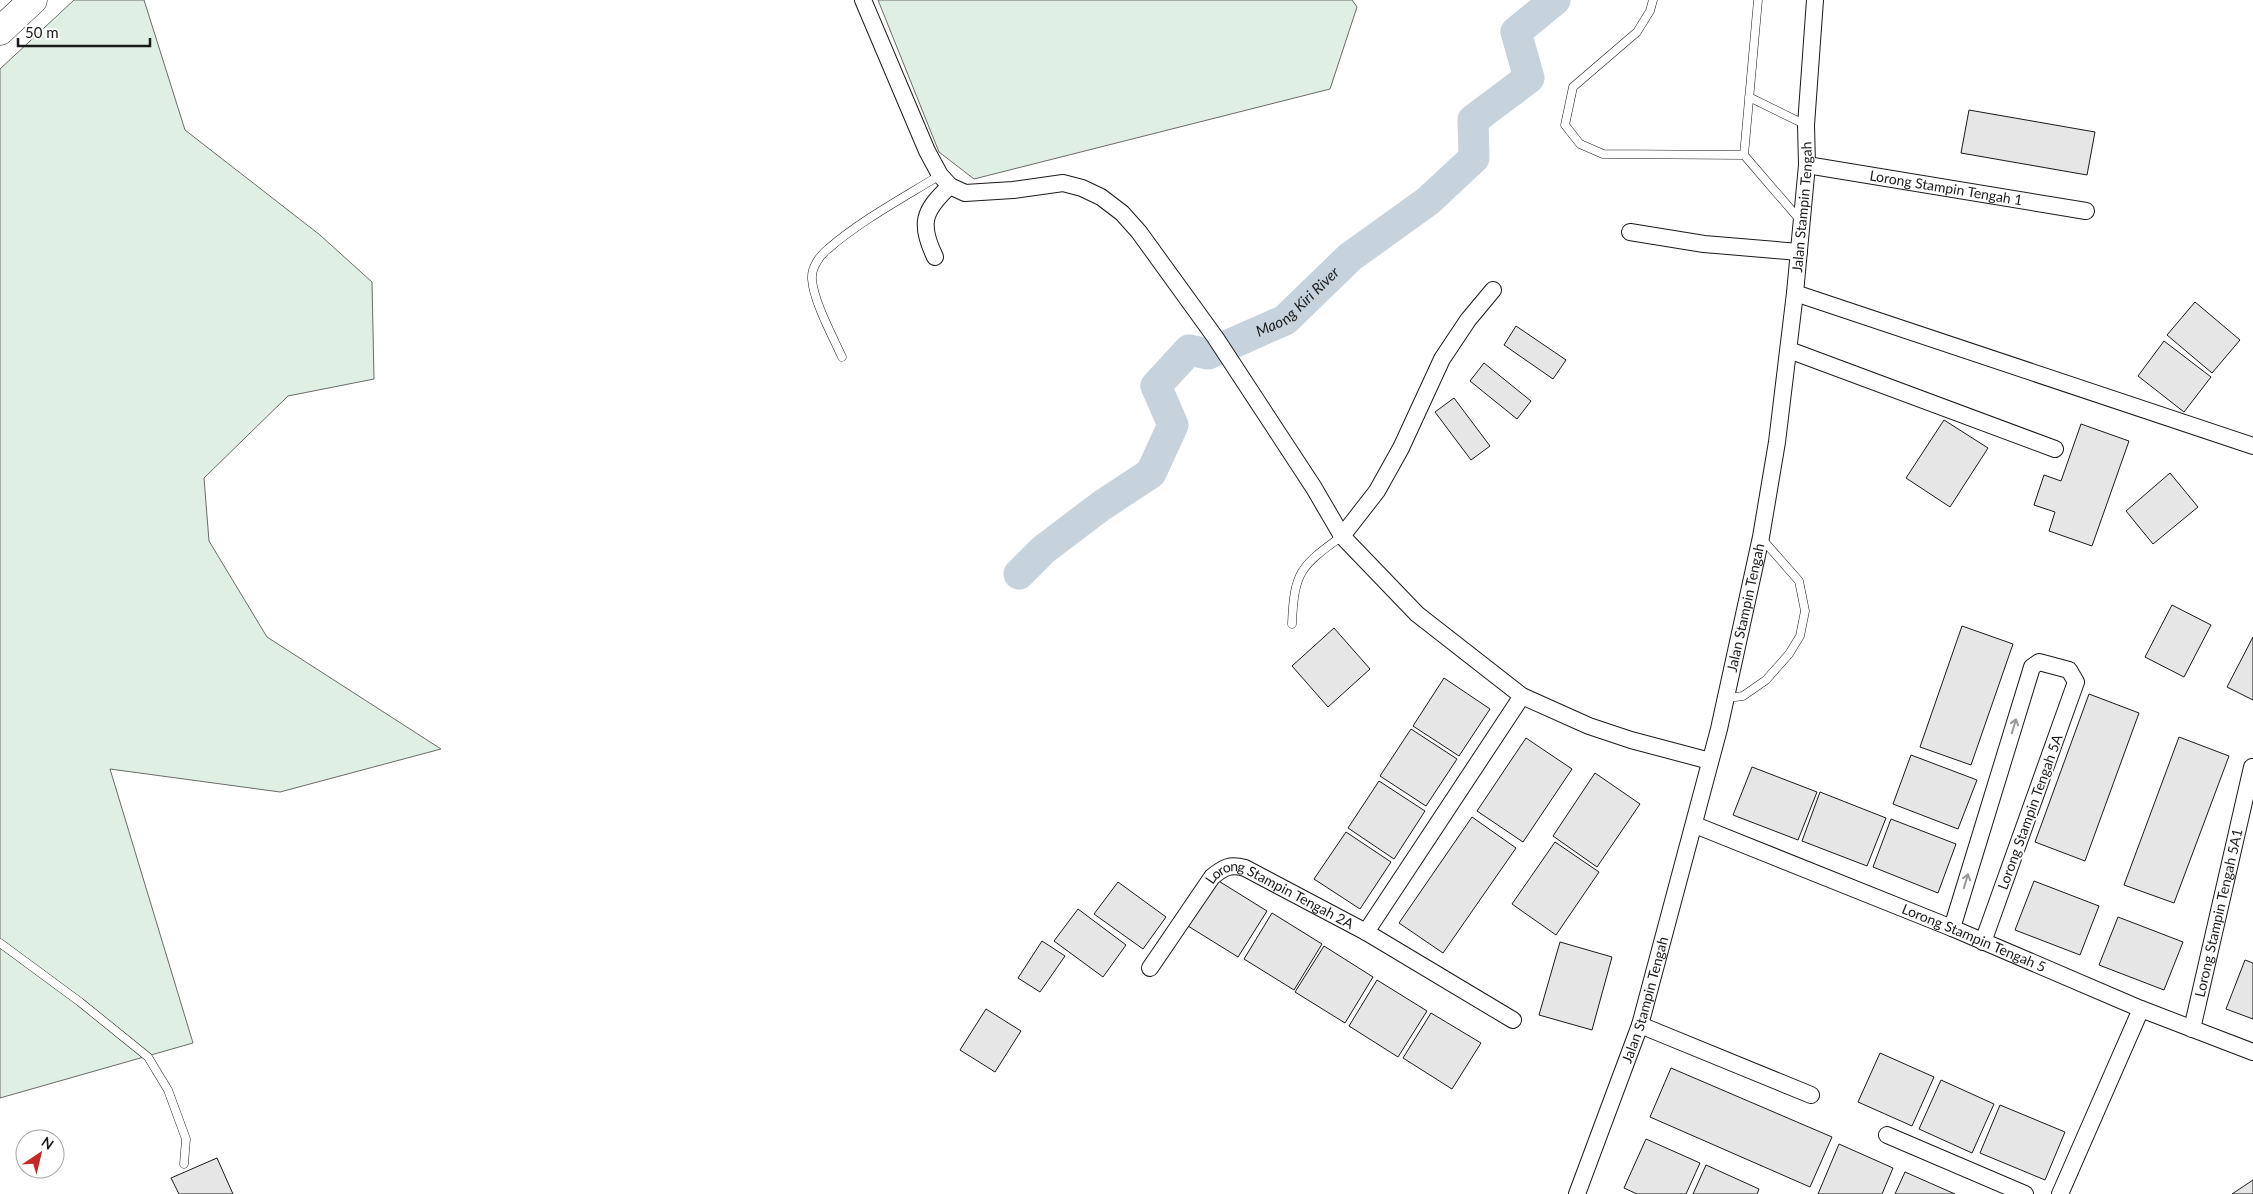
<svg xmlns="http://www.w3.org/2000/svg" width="2253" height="1194" font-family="Lato,sans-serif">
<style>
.green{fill:#e0efe3;stroke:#6a6a6a}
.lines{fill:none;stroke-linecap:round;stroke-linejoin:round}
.river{stroke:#c6d2dc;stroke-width:31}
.building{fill:#e6e6e6;stroke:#1a1a1a}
.lane-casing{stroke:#1a1a1a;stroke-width:9}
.street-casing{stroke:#1a1a1a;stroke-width:18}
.highway-casing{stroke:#1a1a1a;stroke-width:29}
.lane{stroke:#fff;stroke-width:8}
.street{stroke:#fff;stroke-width:16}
.highway{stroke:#fff;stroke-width:28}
.oneway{stroke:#989898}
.labels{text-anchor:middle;stroke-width:4;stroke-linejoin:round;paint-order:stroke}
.street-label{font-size:14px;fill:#1a1a1a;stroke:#fff}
.water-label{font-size:15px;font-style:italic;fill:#1a1a1a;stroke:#fff}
</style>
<rect width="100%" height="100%" fill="#fff"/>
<path class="green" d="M74 0H144L185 130 320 235 372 282 374 379 288 396 204 478 209 541 267 637 441 749 280 792 110 769 193 1043 0 1098V69Z
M878 0H1352L1357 7 1330 89 974 179 939 152Z"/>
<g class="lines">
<path class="river" id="s1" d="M1019 574 1043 550 1101 506 1151 473 1173 425 1156 386 1189 350 1208 354 1285 320 1350 257 1428 201 1474 158 1473 120 1529 78 1516 32 1555 0"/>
</g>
<path class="building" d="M1969 110 2095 132 2087 175 1961 153Z
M2195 302 2240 340 2212 373 2167 335Z
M1516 326 1566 360 1553 379 1504 345Z
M2164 341 2211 377 2184 412 2138 376Z
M1484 363 1531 401 1517 419 1470 381Z
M1454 398 1490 446 1471 460 1435 412Z
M1944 420 1988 448 1950 507 1906 478Z
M2081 424 2129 441 2092 546 2049 531 2055 512 2034 505 2044 475 2061 481Z
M2170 473 2198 507 2153 544 2126 511Z
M2172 605 2211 625 2184 677 2145 657Z
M1962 626 2013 644 1971 765 1920 747Z
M1334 628 1370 669 1328 707 1292 666Z
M2253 637V700L2227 687Z
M1444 678 1490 709 1459 756 1413 726Z
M2089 694 2139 713 2085 861 2035 842Z
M1411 729 1457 759 1426 806 1380 776Z
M2179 737 2229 756 2174 903 2124 885Z
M1526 738 1572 769 1523 842 1477 811Z
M1911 755 1977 780 1958 829 1893 804Z
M1752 767 1817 792 1798 840 1733 815Z
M1595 773 1640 804 1597 867 1553 836Z
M1379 781 1425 811 1394 859 1348 828Z
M1820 792 1886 818 1867 866 1802 841Z
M1472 817 1516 848 1443 953 1399 923Z
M1891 819 1956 844 1938 893 1873 867Z
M1346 832 1391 862 1360 909 1314 879Z
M1555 842 1599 872 1556 935 1512 904Z
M1217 880 1267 911 1238 957 1188 926Z
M2034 881 2099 906 2080 955 2015 930Z
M1118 882 1166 917 1143 949 1094 914Z
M1078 909 1126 945 1103 977 1054 941Z
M1272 913 1322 944 1294 990 1244 959Z
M2118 917 2183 942 2164 990 2099 965Z
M1042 941 1065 956 1040 992 1018 978Z
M1560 942 1612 957 1592 1030 1539 1015Z
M1324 946 1373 977 1345 1023 1295 992Z
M2245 960 2253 963V1019L2226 1009Z
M1377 980 1427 1011 1398 1057 1349 1026Z
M986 1009 1021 1031 995 1072 960 1050Z
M1431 1013 1481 1043 1452 1089 1403 1058Z
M1880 1053 1934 1077 1912 1126 1858 1102Z
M1671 1068 1832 1137 1810 1187 1650 1117Z
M1941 1080 1994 1104 1972 1153 1919 1129Z
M2000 1105 2065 1132 2045 1180 1980 1153Z
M1646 1139 1700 1163 1686 1194H1637L1624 1188Z
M1839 1144 1893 1168 1882 1194H1818Z
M217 1158 233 1194H179L171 1178Z
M1706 1165 1759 1189 1757 1194H1693Z
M1905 1172 1955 1194H1895Z
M2253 1180V1194H2232Z"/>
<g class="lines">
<g class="lane-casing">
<path id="lane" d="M1653 0 1650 11 1637 32 1573 87 1565 125 1580 144 1603 154 1744 155 1758 0
M1749 97 1806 125
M1744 155 1800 220
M842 357C833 337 813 300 812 279 811 268 820 255 828 249 860 221 903 198 940 175
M1292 624C1294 571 1301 566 1342 536
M1727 698 1743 696 1766 680 1789 654 1800 636 1805 611 1799 581 1762 539
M0 943 80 1002 148 1057 168 1090 186 1139 184 1164"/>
</g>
<g class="street-casing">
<g id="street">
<path d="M863 0 927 151 940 175 950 186 965 193 1013 190 1063 183 1082 188 1101 197 1122 213 1139 232 1215 337 1314 488 1342 536 1417 614 1522 696 1589 726 1631 740 1710 761"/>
<path id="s2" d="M1807 165 2086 211"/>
<path d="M1630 232 1704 244 1799 252"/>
<path d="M935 257C919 224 923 211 950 186"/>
<path d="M1795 293 2253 446"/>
<path d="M1789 350 2055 449"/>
<path d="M1342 536 1377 491 1401 448 1442 359 1468 320 1493 290"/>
<path id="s3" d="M1695 825 1952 928 2141 1009 2253 1052"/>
<path d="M1952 928 2032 667 2039 662 2069 670 2076 682 1983 942"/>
<path d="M1366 932 1522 696"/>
<path id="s4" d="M1150 968 1212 877C1224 867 1230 864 1245 868L1366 932 1513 1020"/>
<path d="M1640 1025 1811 1095"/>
<path id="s5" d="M2192 1029 2252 767"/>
<path d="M1887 1135 2025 1194"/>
<path id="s6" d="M1577 1194 1640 1025 1719 729 1761 537 1777 442 1795 293 1807 165 1806 125 1815 0"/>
<path d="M2060 1194 2141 1009"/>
</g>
</g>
<g class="highway-casing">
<path id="highway" d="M0 31 33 0"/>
</g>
<use href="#lane" class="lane"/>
<use href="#street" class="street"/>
<use href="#highway" class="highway"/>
</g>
<defs><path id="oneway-shaft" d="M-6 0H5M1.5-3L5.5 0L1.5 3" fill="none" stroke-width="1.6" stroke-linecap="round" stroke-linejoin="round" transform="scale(1.25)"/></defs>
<g class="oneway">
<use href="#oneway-shaft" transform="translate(2014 726) rotate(-73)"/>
<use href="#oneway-shaft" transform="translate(1966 881) rotate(-73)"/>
</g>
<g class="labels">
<g class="street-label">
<text dy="5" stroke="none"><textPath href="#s2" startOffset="141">Lorong Stampin Tengah 1</textPath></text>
<text dy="5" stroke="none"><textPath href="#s6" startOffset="1016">Jalan Stampin Tengah</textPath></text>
<text dy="5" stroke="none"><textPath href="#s6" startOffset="611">Jalan Stampin Tengah</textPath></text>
<text transform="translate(2030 812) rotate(-70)" y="5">Lorong Stampin Tengah 5A</text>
<text dy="5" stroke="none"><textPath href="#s4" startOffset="186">Lorong Stampin Tengah 2A</textPath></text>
<text dy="5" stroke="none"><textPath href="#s5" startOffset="119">Lorong Stampin Tengah 5A1</textPath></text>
<text dy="5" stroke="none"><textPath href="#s3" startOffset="301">Lorong Stampin Tengah 5</textPath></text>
<text dy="5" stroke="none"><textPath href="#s6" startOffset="206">Jalan Stampin Tengah</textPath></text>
</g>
<g class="water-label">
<text dy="5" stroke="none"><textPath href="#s1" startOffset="435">Maong Kiri River</textPath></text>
</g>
</g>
<g transform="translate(40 1154) rotate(35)"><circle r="24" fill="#ffffff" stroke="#a3a3a3"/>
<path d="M0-4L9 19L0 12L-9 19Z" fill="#c62828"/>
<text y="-8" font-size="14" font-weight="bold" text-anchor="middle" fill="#1a1a1a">N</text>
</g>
<path d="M18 38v8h132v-8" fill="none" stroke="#1a1a1a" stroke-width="2.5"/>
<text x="25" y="38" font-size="15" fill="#1a1a1a" stroke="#ffffff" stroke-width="4" paint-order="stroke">50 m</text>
</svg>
